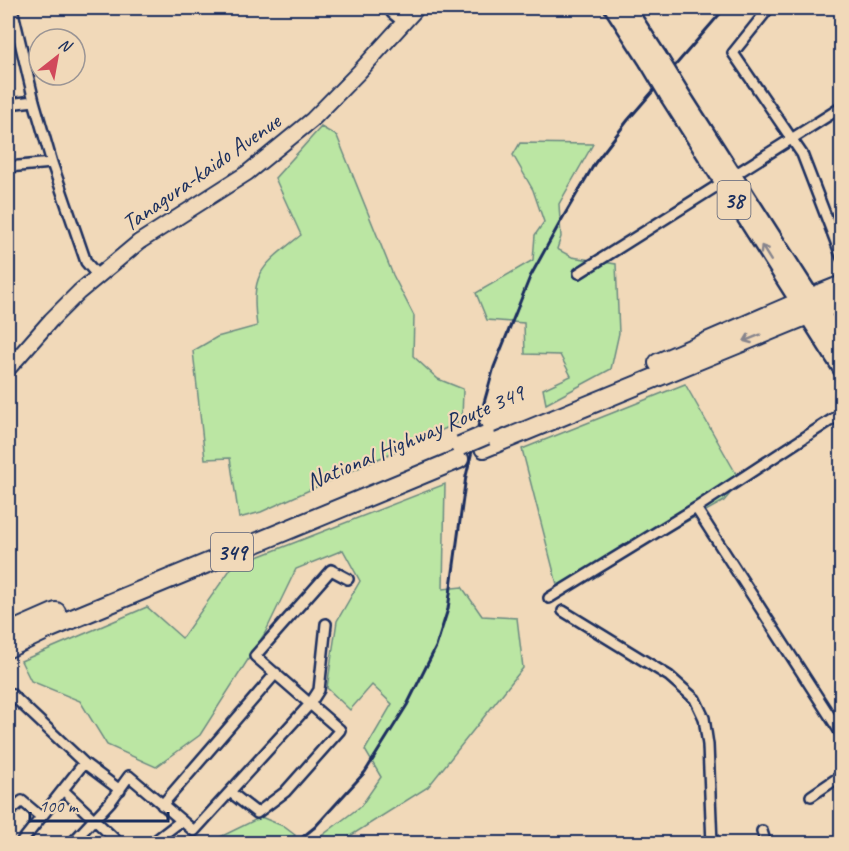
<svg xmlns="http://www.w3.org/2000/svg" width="849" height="851" font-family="Caveat,sans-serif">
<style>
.green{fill:#bbe6a3;stroke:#6b8a80;stroke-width:1.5}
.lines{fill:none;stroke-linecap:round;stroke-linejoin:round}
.street-casing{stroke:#1b2f5e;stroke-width:14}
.secondary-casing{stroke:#1b2f5e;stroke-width:18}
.primary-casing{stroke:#1b2f5e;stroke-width:20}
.highway-casing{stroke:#1b2f5e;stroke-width:22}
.street{stroke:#f1d9b9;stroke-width:9}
.secondary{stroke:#f1d9b9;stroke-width:14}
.primary{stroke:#f1d9b9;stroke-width:15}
.highway{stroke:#f1d9b9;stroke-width:18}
.rail{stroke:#1b2f5e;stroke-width:3}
.primary-bridge-casing{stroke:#1b2f5e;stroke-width:20;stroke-linecap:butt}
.highway-bridge-casing{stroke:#1b2f5e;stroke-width:22;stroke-linecap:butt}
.primary-bridge{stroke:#f1d9b9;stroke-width:15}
.highway-bridge{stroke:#f1d9b9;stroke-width:18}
.oneway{stroke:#86848c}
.labels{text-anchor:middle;stroke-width:4.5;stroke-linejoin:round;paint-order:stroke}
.shield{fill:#f1d9b9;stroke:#5b6279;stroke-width:1.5}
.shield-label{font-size:22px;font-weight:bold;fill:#1b2f5e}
.street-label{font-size:24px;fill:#1b2f5e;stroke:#f1d9b9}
</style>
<rect width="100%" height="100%" fill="#f1d9b9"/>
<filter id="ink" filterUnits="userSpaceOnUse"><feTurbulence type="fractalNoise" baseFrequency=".0167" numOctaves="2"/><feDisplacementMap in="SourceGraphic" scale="12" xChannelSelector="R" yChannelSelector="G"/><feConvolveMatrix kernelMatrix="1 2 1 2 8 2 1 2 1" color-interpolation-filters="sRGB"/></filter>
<g filter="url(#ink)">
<path class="green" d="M321 127 337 136 393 275 414 316 413 356 438 379 463 389 462 421 261 512 239 518 230 458 205 459 193 351 217 337 257 326C250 272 261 267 301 235L275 178Z
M520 143 593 144 559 204 561 237 557 249 572 257 616 264 619 333 611 369 546 404 543 389 571 376 560 355 525 354 524 323 487 320 476 293 533 260 535 235 544 222 533 190 513 155Z
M685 384 738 477 734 489 724 501 604 567 560 596 522 449Z
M445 484 443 589 462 587 482 616 517 618 523 668 428 787 339 843 311 844 361 806 381 777 365 750 392 704 372 685 350 710 327 688 337 621 360 581 343 550 296 569 265 633 200 735 156 767 107 745 80 701 31 681 21 661 147 607 182 638 232 567Z
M261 817 283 826 295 835 288 843H208Z"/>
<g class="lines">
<g class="street-casing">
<path id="street" d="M12 8 34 101 52 163 86 262 98 276
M389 8 392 13 403 22
M769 8 733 53 802 154 842 258
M8 104 34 101
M8 167 52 163
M579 273 842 107
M696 508 842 735
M549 598 696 508 842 413
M563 611 669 676 695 699 704 718 708 745 712 844
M8 696 11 694 84 763 120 790
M63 790 120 844
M230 792 257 813 285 792 340 730 255 656 331 570 348 579
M811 796 842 775
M162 805 276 673
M8 813 22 801 41 817
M762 831 766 844
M20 844 84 763
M71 844 111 801 129 776 194 831 310 704 319 690 326 624
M151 844 181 821"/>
</g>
<g class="secondary-casing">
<path id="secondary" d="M8 369 51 320 79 292 139 242 247 173 312 120 359 72 417 8"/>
</g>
<g class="primary-casing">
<path id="primary" d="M613 8 648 62
M627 8 658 56
M680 92 842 345
M670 99 842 370"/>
</g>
<g class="highway-casing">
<path id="highway" d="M658 363 797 303 842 285
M484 448 842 301
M8 633 56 612
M8 648 48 629 459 459"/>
</g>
<use href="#street" class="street"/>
<use href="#secondary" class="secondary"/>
<use href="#primary" class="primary"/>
<use href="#highway" class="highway"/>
<path class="rail" d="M294 844 315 827 365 772 407 705 436 647 448 609 466 476 482 410 494 367 530 277 562 219 595 163 628 120 725 8"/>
<g class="primary-bridge-casing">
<path id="primary-bridge" d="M658 56 680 92
M648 62 670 99"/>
</g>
<g class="highway-bridge-casing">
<path id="highway-bridge" d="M460 446 486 435"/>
</g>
<use href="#primary-bridge" class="primary-bridge"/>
<use href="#highway-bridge" class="highway-bridge"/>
</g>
<defs><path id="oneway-shaft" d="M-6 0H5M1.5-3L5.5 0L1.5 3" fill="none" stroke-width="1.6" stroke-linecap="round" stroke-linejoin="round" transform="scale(1.5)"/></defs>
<g class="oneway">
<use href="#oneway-shaft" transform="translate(766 253) rotate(-122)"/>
<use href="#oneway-shaft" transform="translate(752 338) rotate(158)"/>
</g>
</g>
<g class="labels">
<g class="shield">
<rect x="717.5" y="181" width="33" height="38" rx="4.5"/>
<rect x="211" y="533" width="42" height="38" rx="4.5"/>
</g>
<g class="shield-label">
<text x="734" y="208">38</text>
<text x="232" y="560">349</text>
</g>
<g class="street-label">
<text transform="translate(201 172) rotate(-35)" y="8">Tanagura-kaido Avenue</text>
<text transform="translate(415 437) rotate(-23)" y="8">National Highway Route 349</text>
</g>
</g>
<rect width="849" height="851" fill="none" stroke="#f1d9b9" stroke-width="30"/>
<rect x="15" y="15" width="819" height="821" fill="none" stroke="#1b2f5e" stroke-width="2" filter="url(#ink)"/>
<g transform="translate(57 57) rotate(31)"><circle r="28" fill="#f1d9b9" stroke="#9b9595" stroke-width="1.5"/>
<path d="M0-4.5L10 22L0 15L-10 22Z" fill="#d1495b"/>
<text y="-9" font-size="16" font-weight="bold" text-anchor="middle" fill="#1b2f5e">N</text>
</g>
<path d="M30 812v9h138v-9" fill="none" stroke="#1b2f5e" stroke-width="3"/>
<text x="39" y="812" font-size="18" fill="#1b2f5e" stroke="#f1d9b9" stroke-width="4.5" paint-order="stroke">100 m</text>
</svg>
